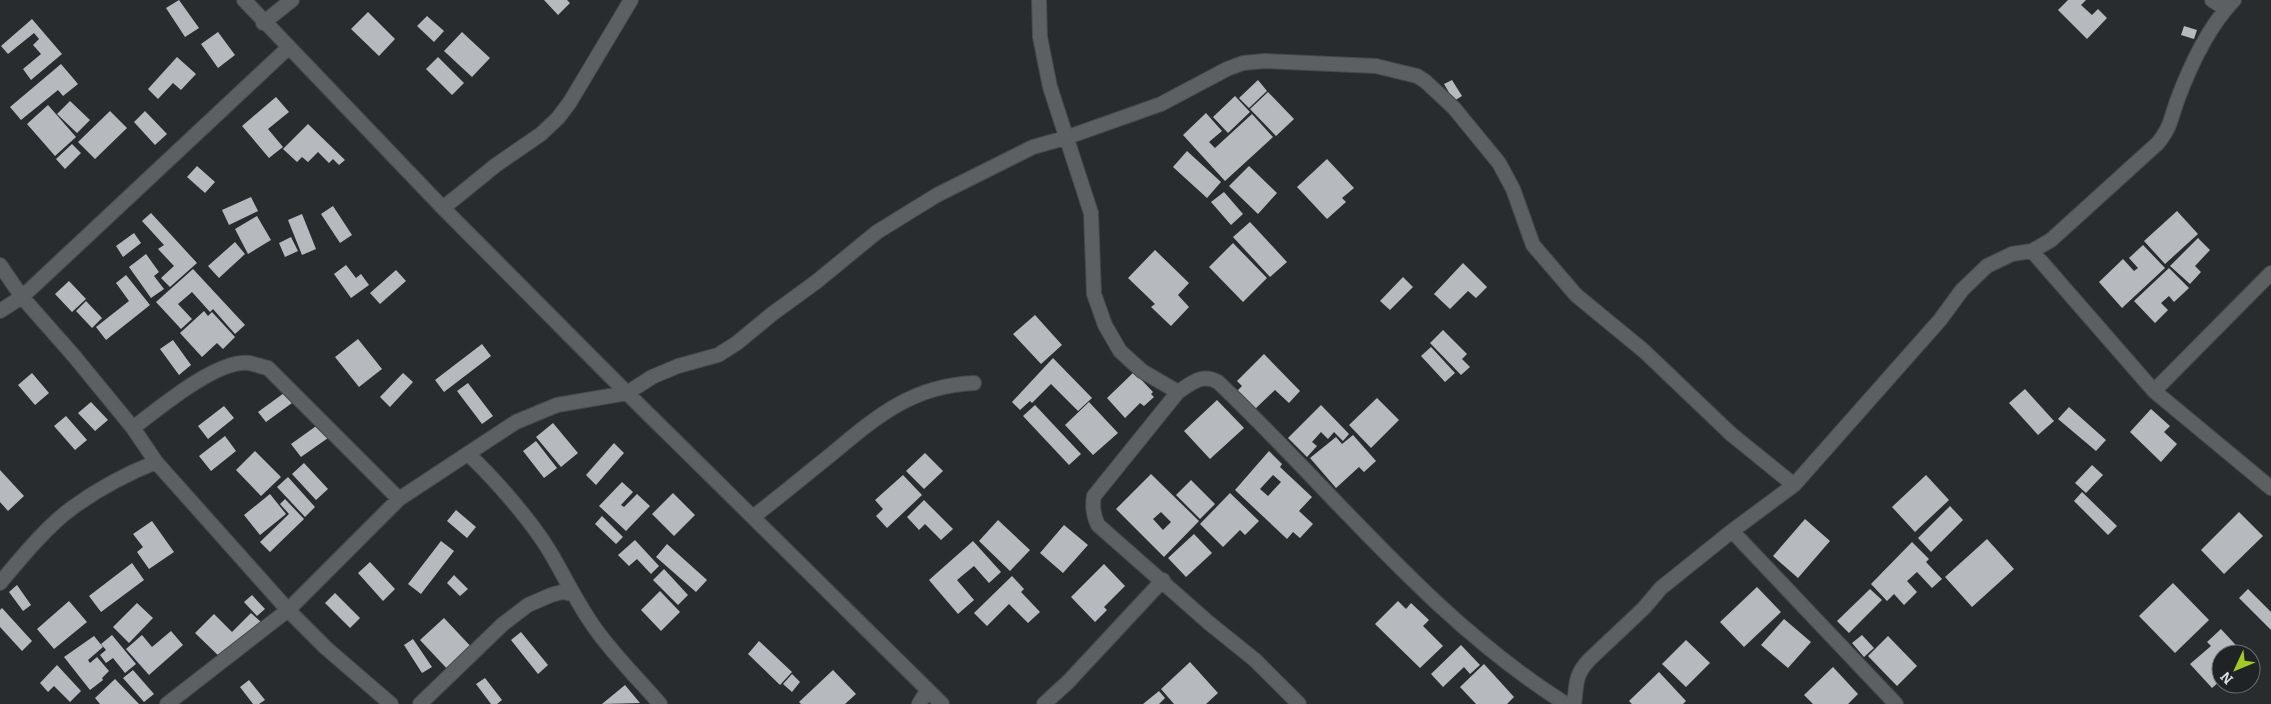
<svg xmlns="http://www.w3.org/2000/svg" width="2271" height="704" font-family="Bitter,serif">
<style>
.building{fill:#b6babe;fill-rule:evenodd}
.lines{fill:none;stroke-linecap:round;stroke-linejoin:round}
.minor-casing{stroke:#46494b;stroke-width:16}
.minor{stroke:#5d6063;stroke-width:14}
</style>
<rect width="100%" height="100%" fill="#292c2f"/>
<path class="building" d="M179 0 199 28 185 37 166 8Z
M544 0H567L570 3 558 15Z
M2068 0H2086L2081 5 2092 15 2098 9 2107 18 2087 39 2058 10Z
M368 12 395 39 379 56 351 29Z
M427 16 444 31 434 42 417 26Z
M32 19 62 54 31 80 23 69 41 54 33 45 39 39 34 33 8 54 1 46Z
M2184 26 2197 30 2194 39 2181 35Z
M218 32 235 55 218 68 201 44Z
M462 32 490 58 472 77 444 51Z
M177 57 196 74 181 90 173 83 158 99 148 89Z
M438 57 464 83 452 95 426 69Z
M61 64 78 84 63 96 58 90 21 120 10 107Z
M1258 80 1267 91 1249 108 1239 98Z
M1452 80 1462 96 1454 101 1444 84Z
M1268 92 1294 119 1276 136 1250 109Z
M1235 96 1250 112 1228 133 1213 117Z
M276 97 289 112 268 129 283 147 269 158 242 126Z
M70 101 90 120 77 133 57 114Z
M48 105 76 137 55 156 27 124Z
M110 111 127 128 95 159 78 142Z
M145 111 167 134 155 145 134 122Z
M1206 113 1222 131 1209 142 1215 148 1252 114 1273 137 1225 181 1183 135Z
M308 124 345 160 339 165 333 159 329 163 318 152 308 162 302 157 297 162 283 149Z
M72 144 81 153 65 169 56 159Z
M1187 151 1221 182 1207 198 1173 167Z
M1327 159 1354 188 1342 198 1346 202 1327 219 1297 187Z
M197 166 215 182 205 193 187 177Z
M1249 166 1277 193 1258 214 1229 186Z
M1224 192 1243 214 1231 225 1211 202Z
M251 197 258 211 229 225 222 210Z
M333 206 352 235 340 243 321 214Z
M2177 211 2198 234 2165 264 2144 241Z
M151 213 197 263 170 287 161 278 174 266 158 249 164 245 142 221Z
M302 214 316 249 302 255 288 220Z
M257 216 271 240 248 254 235 229Z
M1250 222 1287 262 1270 277 1233 237Z
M134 233 141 243 123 257 116 246Z
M291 237 298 251 285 257 279 243Z
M2198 238 2210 250 2195 266 2201 272 2190 284 2170 266Z
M235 242 245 254 219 278 208 266Z
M1233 243 1267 278 1243 302 1209 267Z
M2143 245 2165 268 2122 308 2099 282 2123 259 2134 271 2138 268 2129 258Z
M1155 250 1189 283 1178 295 1189 307 1171 326 1151 307 1155 304 1128 278Z
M146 254 159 272 154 276 164 289 151 298 129 267Z
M1463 263 1487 287 1476 298 1468 291 1450 309 1434 294Z
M346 265 356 278 361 274 369 285 351 298 334 274Z
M2169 268 2189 288 2174 302 2169 296 2161 303 2168 310 2155 323 2134 301Z
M193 269 245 325 235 334 213 309 210 312 192 292 178 304 192 319 181 329 156 302Z
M396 270 406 281 380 304 370 293Z
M126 275 150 305 106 340 96 327 129 301 116 283Z
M1403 277 1413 287 1390 310 1380 301Z
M69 281 86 299 72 312 55 294Z
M86 301 102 318 92 328 76 311Z
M204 311 208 316 212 312 235 337 223 349 217 343 202 357 180 333Z
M1035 315 1062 345 1041 364 1013 334Z
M1443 330 1467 354 1462 359 1470 367 1461 375 1430 343Z
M358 339 382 369 359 387 335 357Z
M173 340 191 365 179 375 160 349Z
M482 344 491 356 444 392 435 380Z
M1431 347 1455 373 1445 382 1421 356Z
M1264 354 1300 391 1289 403 1275 390 1255 409 1237 391 1242 386 1237 381Z
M1053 358 1092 398 1078 411 1051 384 1032 403 1030 401 1020 410 1012 402Z
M1134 372 1153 392 1151 394 1154 397 1144 406 1140 403 1125 418 1107 398Z
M32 373 49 393 35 405 18 385Z
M403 373 413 382 390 407 380 397Z
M468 383 493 416 482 424 457 391Z
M2025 389 2054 421 2038 435 2009 403Z
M284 393 292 403 266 422 258 412Z
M1377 398 1399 420 1371 448 1349 425Z
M1217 400 1244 428 1210 459 1184 431Z
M91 402 108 420 95 431 78 413Z
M1089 402 1118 433 1093 455 1065 425Z
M1035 405 1081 454 1069 465 1023 416Z
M1321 405 1349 434 1343 441 1334 432 1328 439 1321 432 1312 442 1317 446 1307 457 1288 438Z
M224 406 234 418 208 439 198 426Z
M2069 407 2106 440 2096 451 2058 419Z
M2151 409 2170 426 2164 432 2177 444 2161 462 2130 432Z
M66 416 87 440 75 450 54 426Z
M553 423 578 453 561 467 536 437Z
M319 424 328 438 301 457 291 444Z
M1353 435 1376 461 1364 472 1359 467 1336 488 1310 458 1336 437 1342 444Z
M225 436 236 451 211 471 199 456Z
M536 441 557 468 544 478 523 451Z
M614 443 624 453 596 485 586 475Z
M255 451 281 477 261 496 236 470Z
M1269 451 1282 464 1280 467 1312 497 1299 511 1313 524 1300 538 1293 532 1287 539 1235 490ZM1273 475 1281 482 1268 496 1260 489Z
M925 453 943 471 924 489 906 471Z
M304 463 328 489 316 500 292 474Z
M2092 465 2103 475 2086 493 2075 483Z
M0 470 24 496 8 511 0 502Z
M1151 474 1199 521 1164 557 1116 509ZM1161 512 1171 522 1163 530 1153 519Z
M903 475 922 495 887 528 876 516 883 509 875 500Z
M1926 475 1949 500 1915 532 1892 507Z
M288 477 315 507 305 517 277 487Z
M1191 480 1215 504 1200 519 1176 495Z
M622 482 633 492 621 505 624 507 637 494 650 506 626 531 599 506Z
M2082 492 2117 526 2108 535 2074 501Z
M673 493 695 515 674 536 652 514Z
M1230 493 1259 521 1245 535 1240 530 1223 547 1200 524Z
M270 494 286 514 260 535 244 515Z
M285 499 304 519 270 552 260 542 289 514 280 504Z
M924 500 953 529 941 540 925 524 919 530 907 517Z
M1950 506 1963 520 1931 552 1918 538Z
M456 510 476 527 467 538 447 521Z
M2239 512 2263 536 2224 574 2201 550Z
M602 516 623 537 616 544 595 524Z
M1805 519 1830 541 1798 578 1773 556Z
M998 520 1030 550 1010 571 979 541Z
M152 521 174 552 149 569 137 552 143 547 133 534Z
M1064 525 1088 545 1063 573 1040 553Z
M1194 534 1212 553 1186 577 1168 558Z
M1987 539 2014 569 1972 607 1945 577Z
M635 540 659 566 651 574 637 559 629 566 618 555Z
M441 541 454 551 421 594 408 584Z
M973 541 1001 572 989 583 974 566 957 580 974 600 958 614 929 580Z
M1912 542 1929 559 1926 562 1942 579 1932 588 1917 572 1907 581 1917 592 1904 605 1894 594 1887 601 1871 584Z
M667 544 707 580 696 592 656 557Z
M370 562 395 589 383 601 358 573Z
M132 563 144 580 101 612 89 596Z
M1104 564 1125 586 1104 607 1107 610 1095 622 1071 597Z
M664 569 688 595 678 605 653 580Z
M454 575 468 589 460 596 447 583Z
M1012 576 1024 589 1021 592 1040 612 1028 623 1009 604 987 626 974 613Z
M2173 583 2209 620 2175 653 2139 616Z
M17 585 31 605 23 611 9 592Z
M1757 587 1781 612 1744 647 1720 622Z
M1870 589 1882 600 1849 633 1837 621Z
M2248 589 2271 612V630L2239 598Z
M660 591 680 612 661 631 641 610Z
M335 593 360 618 350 628 325 603Z
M252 595 265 609 257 616 244 602Z
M69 601 87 622 54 649 37 629Z
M1398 601 1406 609 1411 603 1429 620 1423 626 1443 646 1420 668 1375 624Z
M137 603 153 618 129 643 113 627Z
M2 608 32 641 22 651 0 627V610Z
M251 613 261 622 223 660 195 633 214 614 232 632Z
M444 618 476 652 452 674 420 640Z
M1784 619 1811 642 1788 668 1761 645Z
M2221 629 2244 654H2221V680L2212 688 2190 664 2211 646 2207 642Z
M171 631 183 645 149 675 126 649 142 635 152 647Z
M521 632 548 665 538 674 511 640Z
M112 635 136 664 125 673 113 658 106 663 100 655 106 650 101 644Z
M1862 635 1874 648 1864 657 1852 643Z
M94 636 103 647 88 660 90 663 97 657 109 671 102 678 103 680 90 690 64 657Z
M1888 636 1917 666 1897 686 1868 656Z
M413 639 432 667 422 673 404 645Z
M1686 640 1710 663 1686 687 1662 664Z
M759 641 792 672 780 685 748 654Z
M1461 645 1480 665 1470 674 1464 667 1443 687 1431 674Z
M1190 662 1218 693 1206 704H1174L1161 689Z
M1484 664 1514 697 1507 704H1476L1460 687Z
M57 665 81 691 70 702 54 686 48 692 40 683Z
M1833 667 1858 694 1848 704H1813L1804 695Z
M133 670 154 694 144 702 123 678Z
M833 670 856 694 845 704H801L799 702Z
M1659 672 1686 701 1683 704H1632L1629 701Z
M792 674 800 682 792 692 783 684Z
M485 678 502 700 497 704H491L476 684Z
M115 679 139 704H100L95 698Z
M249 680 265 700 259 704H253L240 687Z
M625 685 640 703 602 704Z
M1159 691 1165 698 1159 704H1143Z"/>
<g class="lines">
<g class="minor-casing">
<path id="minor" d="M244 0 443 208 627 393 942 704
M1039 0 1040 37 1050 87 1091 213 1094 294 1105 325 1120 351 1142 371 1178 392C1192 383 1202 373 1218 382 1333 491 1431 619 1566 704
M2212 0 2226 9
M263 23 292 0
M443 208 496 165 541 134 558 118 570 102 631 0
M2032 251 2154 391 2271 488
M0 265 22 297 74 356 133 428 156 462 288 610 326 648 391 704
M0 311 22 297 288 48
M2154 391 2271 273
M1178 392 1094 496C1092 507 1093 515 1098 525L1209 623 1255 660 1299 704
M133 428C158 409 217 359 249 363 255 364 262 367 268 368L399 499
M468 454C495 479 535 525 553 557 568 583 581 611 600 635 618 659 640 681 660 704
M753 517C779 497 803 477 828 457 875 418 910 386 974 383
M1732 531 1896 704
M0 583C20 559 47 526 72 508 98 489 126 474 156 462
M167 704 288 610 399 499 516 422 557 405 627 393 652 377 678 366 718 355 737 343 772 314 816 282 877 232 937 195 1033 147 1065 138 1161 104 1227 69 1243 63 1265 61 1376 66 1417 76 1425 81 1454 108 1499 163 1513 189 1533 245 1576 295 1644 351 1731 434 1794 485
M420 704 503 624 528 605 551 595 562 592 572 594
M919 704 927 691
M1044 704 1068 682 1163 580
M1574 704C1577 685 1574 676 1589 660L1644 608 1661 588 1732 531 1794 485 1940 320 1962 290 1987 266 2012 254 2032 251 2051 240 2158 143C2171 126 2170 121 2177 101 2190 66 2208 27 2234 0"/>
</g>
<use href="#minor" class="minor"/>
</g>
<g transform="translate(2236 669) rotate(226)"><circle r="24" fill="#202325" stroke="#6b6d6f"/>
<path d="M0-4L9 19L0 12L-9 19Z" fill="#a4c824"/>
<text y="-8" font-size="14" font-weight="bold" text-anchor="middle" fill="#dbdddf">N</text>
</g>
</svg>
